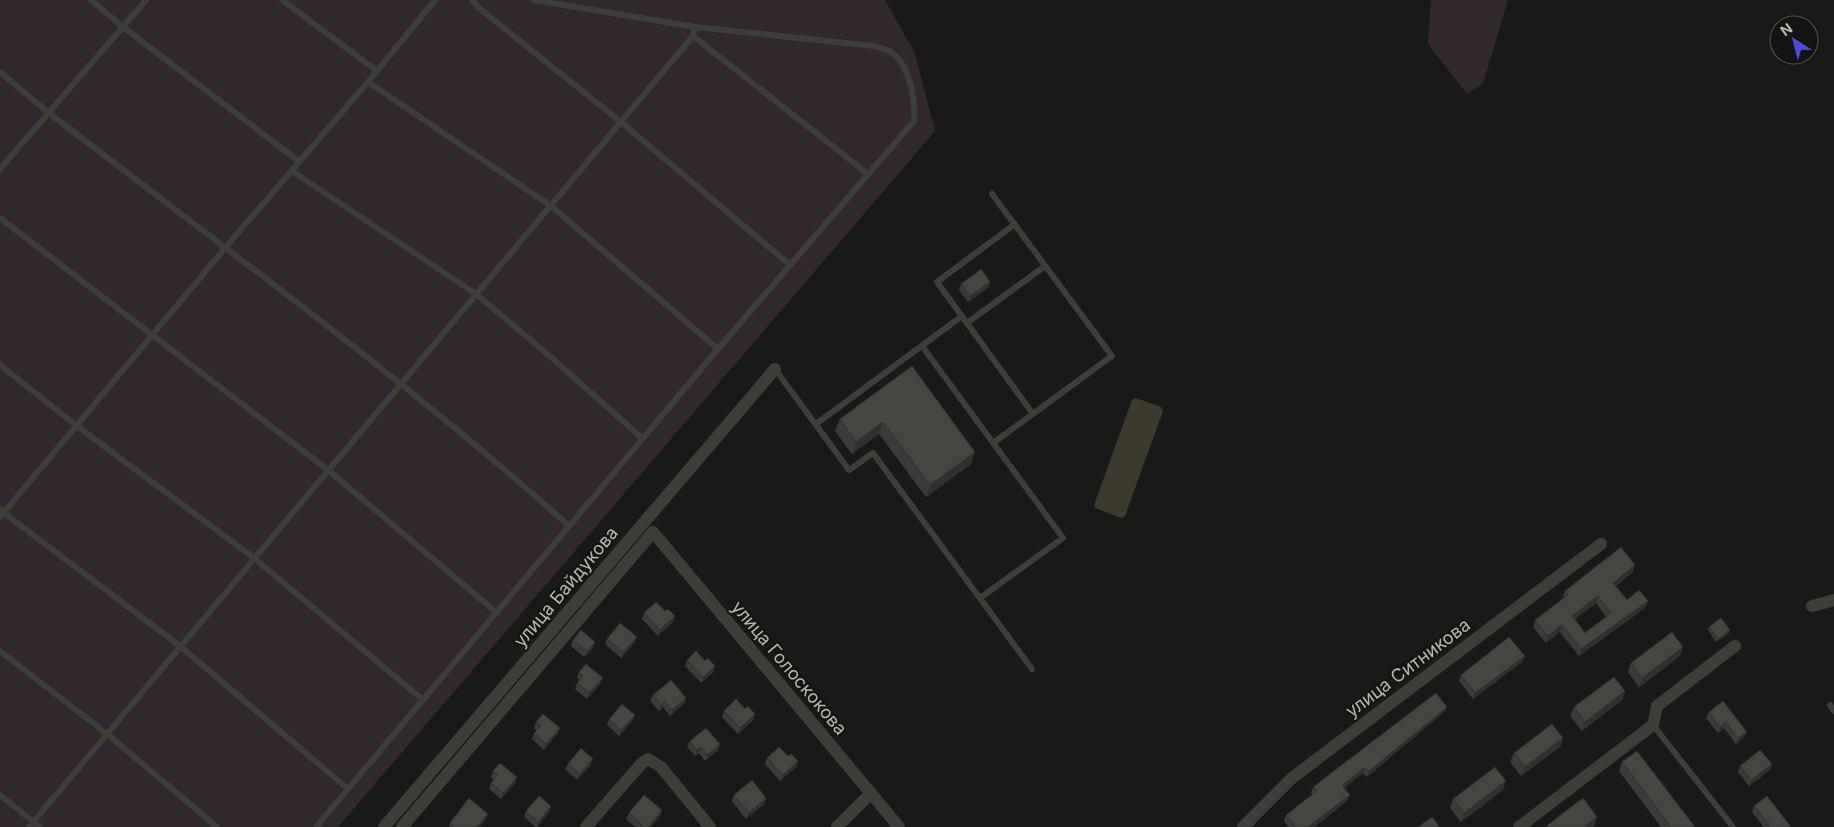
<svg xmlns="http://www.w3.org/2000/svg" width="1834" height="827" font-family="Inter,sans-serif">
<style>
.green{fill:#30282d}
.water{fill:#3c392f}
.lines{fill:none;stroke-linecap:round;stroke-linejoin:round}
.service{stroke:#3d3e39;stroke-width:6}
.minor{stroke:#3d3e39;stroke-width:12}
.wall{fill:#3b3c39;fill-rule:evenodd}
.shaded-wall{fill:#30312e}
.building{fill:#454642;stroke:#30312e;fill-rule:evenodd}
.labels{text-anchor:middle;stroke-width:4.5;stroke-linejoin:round;paint-order:stroke}
.street-label{font-size:18px;fill:#b7b8ab;stroke:#141413}
</style>
<rect width="100%" height="100%" fill="#191918"/>
<path class="green" d="M0 0H885L915 53 935 131 338 827H0Z
M1431 0H1508L1483 84 1467 94 1428 44Z"/>
<path class="water" d="M1136 398 1161 407 1163 411 1125 516 1121 518 1095 508 1094 505 1132 400Z"/>
<g class="lines">
<path class="service" d="M91 0 123 27 300 162
M282 0 376 70
M472 0 479 8 621 122 790 265
M693 36 868 174
M0 72 49 113C224 248 404 378 569 526
M368 82 551 206 718 349
M0 169 146 0
M292 171 476 294 552 358 642 438
M992 194 1112 356 993 443
M0 218 328 470 497 613
M1015 224 937 282 1033 414
M967 323 1045 266
M922 346 1063 538 980 598
M0 365 77 426 254 558 423 700
M775 369 849 470 873 453 1032 669
M816 424 962 316
M0 510 180 646 348 789
M0 517 225 248 368 82 435 0
M0 651 106 733 217 827
M1830 705 1834 711
M1653 725 1733 827
M0 795 40 827
M29 827 693 36 695 27
M316 827 718 349 914 121C916 101 909 61 889 51 884 49 878 48 874 46L695 27 534 0"/>
<path class="minor" d="M1812 606 1834 600
M384 827 775 369
M402 827 653 532 899 827
M586 827 642 763 648 759 661 767 710 827
M837 827 871 793
M1243 827 1292 778 1601 544
M1519 827 1653 725 1657 706 1735 646"/>
</g>
<path class="wall" d="M990 282 988 288 968 302 959 290 961 284Z
M912 366 971 464 926 497 879 434 852 454 835 431 840 419Z
M1633 572 1616 586 1627 600 1648 601 1645 608 1579 656 1560 632 1546 643 1533 627 1535 620 1563 598 1565 591ZM1596 603 1606 617 1585 633 1575 619Z
M644 613 673 622 658 636 642 619Z
M1709 627 1729 633 1716 642 1708 630Z
M637 637 634 643 621 658 605 644 607 639Z
M573 640 595 642 593 648 584 657 571 646Z
M1525 656 1522 662 1473 699 1459 681 1461 675Z
M1680 656 1639 687 1628 672 1631 663Z
M687 660 705 661 715 666 713 672 701 683 685 666Z
M579 672 600 684 587 699 575 689 577 683 580 680 577 678Z
M1625 691 1622 700 1582 731 1570 716 1574 707Z
M653 695 686 698 684 704 670 716 663 707 659 711 650 701Z
M1723 701 1744 737 1736 744 1724 728 1718 733 1706 718 1709 712Z
M1447 707 1444 712 1367 777 1363 773 1344 788 1350 795 1347 801 1314 827H1289L1284 821 1286 815 1313 794 1311 793 1313 787Z
M724 711 753 720 738 734 722 717Z
M635 715 632 721 619 736 607 725 609 719Z
M536 722 560 728 557 734 544 750 532 739 534 733 537 731 534 728Z
M1563 738 1560 747 1521 776 1510 762 1514 753Z
M690 741 720 744 718 750 705 761 699 753 695 756 687 747Z
M788 756 798 761 796 767 780 781 765 764 767 758Z
M1622 762 1695 827H1661L1619 771Z
M568 764 591 765 577 780 565 769Z
M1772 764 1770 770 1749 786 1738 772 1740 766Z
M493 771 515 783 501 799 489 789 491 783 494 780 491 777Z
M1503 790 1461 822 1450 808 1453 799Z
M734 795 766 798 764 804 746 819 732 801Z
M551 806 549 812 537 827H536L524 817 526 811Z
M1754 806 1791 827H1764L1752 812Z
M662 810 660 816 651 827H635L626 819 629 813Z
M485 820 479 827H449L450 823Z"/>
<path class="shaded-wall" d="M990 282 988 288 968 302 970 296Z
M883 422 879 434 852 454 856 442Z
M975 452 971 464 926 497 930 485Z
M1635 565 1633 572 1611 589 1613 583Z
M1598 596 1596 603 1570 623 1572 616Z
M1648 601 1645 608 1579 656 1581 649Z
M675 616 673 622 658 636 660 630Z
M1562 625 1560 632 1546 643 1548 636Z
M1730 630 1729 633 1716 642 1718 639Z
M637 637 634 643 621 658 623 652Z
M595 642 593 648 584 657 587 651Z
M1683 647 1680 656 1639 687 1642 678Z
M1525 656 1522 662 1473 699 1475 693Z
M715 666 713 672 701 683 703 677Z
M603 678 600 684 587 699 589 693Z
M1625 691 1622 700 1582 731 1585 722Z
M686 698 684 704 670 716 672 710Z
M665 701 663 707 659 711 661 705Z
M1447 707 1444 712 1367 777 1369 771Z
M755 714 753 720 738 734 740 728Z
M635 715 632 721 619 736 621 730Z
M1726 722 1724 728 1718 733 1720 727Z
M560 728 557 734 544 750 546 744Z
M1747 732 1744 737 1736 744 1738 738Z
M1563 738 1560 747 1521 776 1525 767Z
M720 744 718 750 705 761 708 755Z
M701 747 699 753 695 756 697 750Z
M593 759 591 765 577 780 580 774Z
M798 761 796 767 780 781 783 775Z
M1772 764 1770 770 1749 786 1751 780Z
M1365 767 1363 773 1340 792 1342 786Z
M517 777 515 783 501 799 503 793Z
M1506 781 1503 790 1461 822 1464 813Z
M1350 795 1347 801 1314 827H1308Z
M766 798 764 804 746 819 749 813Z
M551 806 549 812 536 827 538 822Z
M662 810 660 816 651 827H648Z
M488 814 485 820 479 827H476Z
M1597 817 1594 826 1592 827H1584Z"/>
<path class="building" d="M981 269 990 282 970 296 961 284Z
M912 366 975 452 930 485 883 422 856 442 840 419Z
M1621 547 1635 565 1613 583 1627 600 1639 590 1648 601 1581 649 1562 625 1548 636 1535 620 1568 595 1565 591ZM1598 596 1611 613 1585 633 1572 616Z
M656 602 665 611 668 609 675 616 660 630 644 613Z
M1721 618 1730 630 1718 639 1709 627Z
M620 623 637 637 623 652 607 639Z
M581 630 595 642 587 651 573 640Z
M1672 632 1683 647 1642 678 1631 663Z
M1509 637 1525 656 1475 693 1461 675Z
M696 651 705 661 708 658 715 666 703 677 687 660Z
M586 664 603 678 589 693 577 683 583 676 579 672Z
M1614 677 1625 691 1585 722 1574 707Z
M671 680 686 698 672 710 665 701 661 705 653 695Z
M1436 693 1447 707 1369 771 1365 767 1342 786 1350 795 1308 827H1296L1286 815 1317 791 1313 787Z
M736 699 745 709 748 706 755 714 740 728 724 711Z
M1723 701 1747 732 1738 738 1726 722 1720 727 1709 712Z
M622 704 635 715 621 730 609 719Z
M543 714 560 728 546 744 534 733 541 726 536 722Z
M1552 724 1563 738 1525 767 1514 753Z
M706 728 720 744 708 755 701 747 697 750 690 741Z
M779 747 788 756 791 754 798 761 783 775 767 758Z
M581 748 593 759 580 774 568 764Z
M1760 750 1772 764 1751 780 1740 766Z
M1637 751 1695 827H1671L1622 762Z
M500 763 517 777 503 793 491 783 498 775 493 771Z
M1495 767 1506 781 1464 813 1453 799Z
M752 780 766 798 749 813 734 795Z
M644 795 662 810 648 827H644L629 813Z
M539 796 551 806 538 822 526 811Z
M1767 796 1791 827H1771L1754 806Z
M469 798 488 814 476 827H454L450 823Z
M1583 798 1597 817 1584 827H1545Z
M1432 817 1440 827H1418Z"/>
<g class="labels">
<g class="street-label">
<text transform="translate(566 587) rotate(-50)" y="6">улица Байдукова</text>
<text transform="translate(789 668) rotate(50)" y="6">улица Голоскокова</text>
<text transform="translate(1408 668) rotate(-37)" y="6">улица Ситникова</text>
</g>
</g>
<g transform="translate(1794 40) rotate(324)"><circle r="24" fill="#141413" stroke="#555650"/>
<path d="M0-4L9 19L0 12L-9 19Z" fill="#4d4adf"/>
<text y="-8" font-size="14" font-weight="bold" text-anchor="middle" fill="#b7b8ab">N</text>
</g>
</svg>
